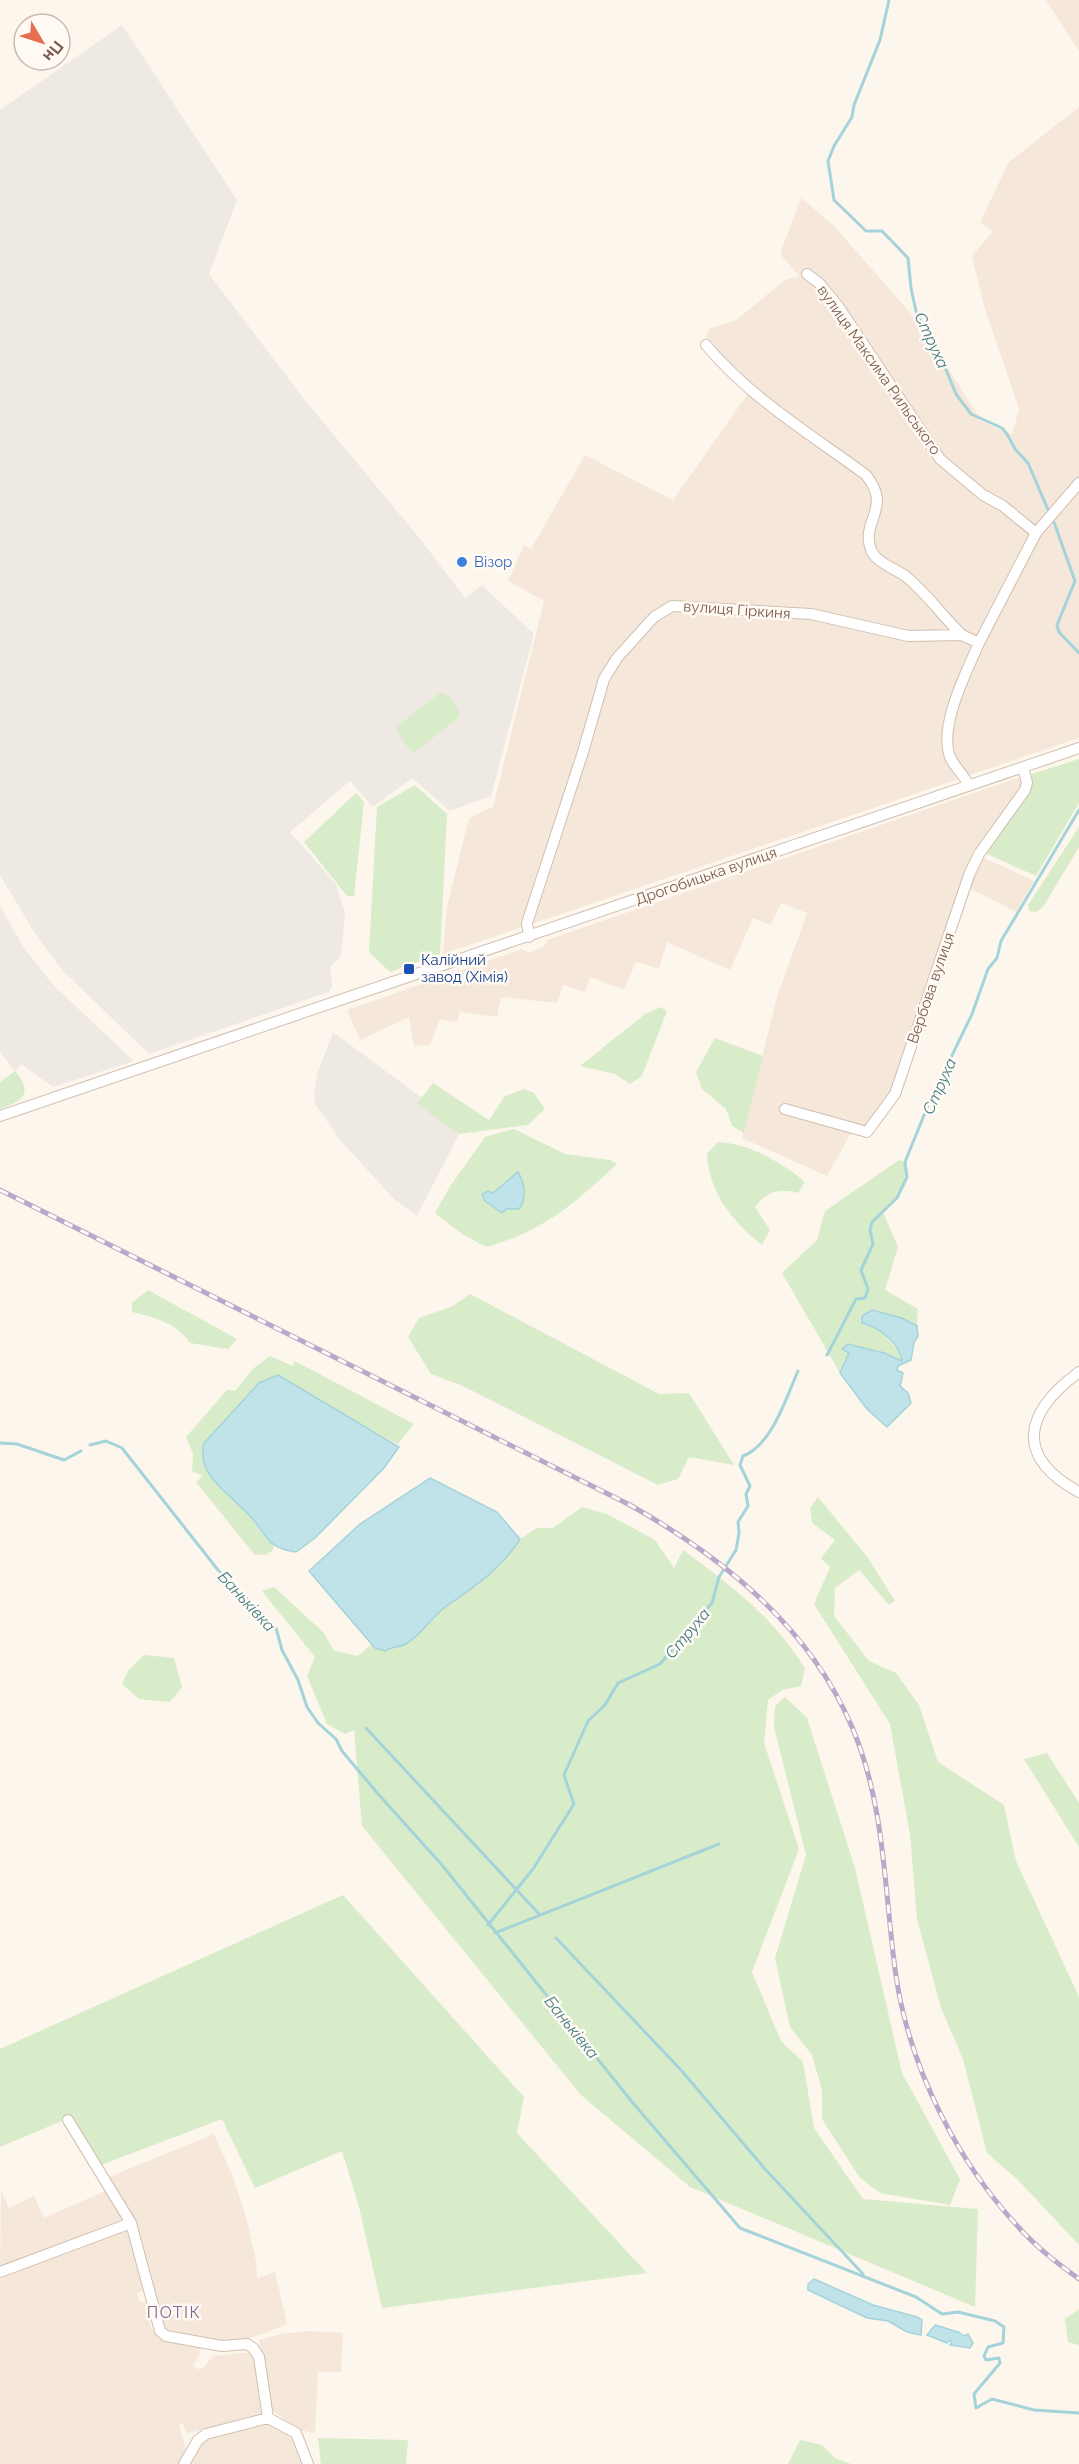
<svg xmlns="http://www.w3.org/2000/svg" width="1079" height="2464" font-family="Raleway,sans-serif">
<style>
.residential{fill:#f5e8da}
.industrial{fill:#efe9e4}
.green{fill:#d8ecc9}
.water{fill:#bfe3e8;stroke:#a5d3da;stroke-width:1.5}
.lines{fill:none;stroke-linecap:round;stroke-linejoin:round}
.stream{stroke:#a5d3da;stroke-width:3}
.minor-casing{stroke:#d1beb0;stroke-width:12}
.minor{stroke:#fff;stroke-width:10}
.rail-casing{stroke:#b9a8c9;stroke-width:5}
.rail{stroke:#fffaf3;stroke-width:3;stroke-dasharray:9;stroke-linecap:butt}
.shop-dot{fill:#3f7fe0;stroke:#fffaf3;stroke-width:2}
.transit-dot{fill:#1a4fb4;stroke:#fffaf3;stroke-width:2}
.labels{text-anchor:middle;stroke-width:5;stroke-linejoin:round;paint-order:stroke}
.street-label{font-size:15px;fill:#7a5c4d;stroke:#fffaf3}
.shop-label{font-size:15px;fill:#366cbe;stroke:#fffaf3;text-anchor:start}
.transit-label{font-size:15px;fill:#164399;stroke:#fffaf3;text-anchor:start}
.water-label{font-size:16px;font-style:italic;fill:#437c86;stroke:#fffaf3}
.neighbourhood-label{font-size:16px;letter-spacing:1.5px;fill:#846695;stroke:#fffaf3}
</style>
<rect width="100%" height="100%" fill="#fdf6ec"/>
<path class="residential" d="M1046 0H1079V51Z
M1079 107V738L443 954 447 907 469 818 493 807 544 601 508 581 524 545 531 549 585 455 673 500 752 388 708 344 706 336 709 329 736 320 785 280 799 276 780 254 801 198 833 225 921 325 981 421 1012 435 1019 409 985 309 972 256 993 231 980 222 1009 162Z
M1023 776 1024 783 976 852 893 1093 866 1129 855 1126 827 1176 742 1138 777 997 807 913 781 903 771 925 753 918 730 970 667 942 659 969 636 962 624 990 590 977 585 992 563 985 557 1003 501 997 497 1017 460 1012 457 1022 440 1019 430 1045 414 1046 409 1017 360 1040 347 1010 522 949 528 953 544 947 547 940Z
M982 857 1034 881 1016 912 969 888Z
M214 2134 233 2177 247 2220 256 2261 257 2278 275 2272 287 2324 249 2339 221 2341 169 2332 163 2328 135 2221 109 2177Z
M1 2191 9 2208 34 2196 44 2218 105 2191 124 2222 0 2269Z
M127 2227 143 2290 137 2294 140 2302 145 2301 151 2327 156 2335 163 2340 201 2347 199 2357 193 2365 197 2369 203 2368 213 2356 252 2352 255 2358 263 2412 261 2416 258 2419 186 2433 183 2424 179 2425 186 2451 180 2464H0V2276Z
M309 2331 343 2333 341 2372H318L315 2433 300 2430 269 2408 259 2340 280 2334Z
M264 2425 278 2426 293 2436 304 2464H188L200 2442 217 2434Z"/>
<path class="industrial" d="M122 25 237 200 209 274 304 399 421 540 465 598 482 585 534 634 491 796 450 811 412 778 373 807 350 781 290 832 336 884 345 913 341 956 330 967 332 987 329 992 149 1054 62 970 36 935 0 875V110Z
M0 906 24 948 54 986 134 1061 53 1087 21 1064 15 1071 0 1052Z
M333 1032 422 1098 418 1104 459 1134 417 1216 395 1200 340 1140 316 1105 314 1095 317 1074Z"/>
<path class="green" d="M440 693C450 693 456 705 460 713L458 718 415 752 410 751 395 728Z
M1079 759V803L1036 876 985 853 1031 781 1032 774Z
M415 785 447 814 440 954 390 972 369 952 377 807Z
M356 793 364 802 354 896H347L304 842Z
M1079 827V847L1043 907 1036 912 1029 911 1028 905Z
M661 1007 667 1011 642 1076 630 1084 615 1074 580 1066 645 1014Z
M715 1038 763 1056 744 1133 732 1126 726 1109 702 1089 696 1072Z
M15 1071C34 1093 23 1101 0 1109V1082Z
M433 1083 489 1120 505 1096 524 1089 534 1093 545 1109 528 1125 459 1134 417 1104Z
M514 1129 565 1154 610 1160 617 1164C575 1203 543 1232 486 1247L462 1234 435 1213 449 1188 485 1137Z
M718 1142C748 1143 783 1163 805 1182L798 1193C779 1188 768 1191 755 1207L770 1230 762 1245C732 1221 709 1193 707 1154Z
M899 1160 905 1162C908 1184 898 1197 883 1212L898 1247 885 1290 918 1309 917 1326 902 1318 887 1315 876 1327 899 1351 902 1361 884 1353 848 1344 842 1349 849 1353 840 1373 782 1273 817 1240 825 1211Z
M148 1290 237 1339 228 1349 190 1343C177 1323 154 1317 132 1312V1303Z
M470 1294 659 1394 689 1393 734 1465 689 1457 678 1479 658 1485 463 1386 431 1374 408 1337 419 1318 453 1306Z
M270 1356 293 1366 295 1361 414 1424 398 1444C357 1423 319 1398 278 1375L218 1483C228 1498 242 1505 252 1518 260 1529 262 1538 274 1544L273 1550 266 1555 254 1554 196 1482 203 1476 192 1471 193 1454 186 1437 227 1390 235 1391 254 1368Z
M818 1497 868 1558 895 1601 889 1605 859 1570 835 1588 834 1616 869 1661 896 1673 919 1705 938 1762 1004 1805 1016 1861 1079 1997V2245L1018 2180 987 2153 963 2059 941 2008 917 1919 910 1834 890 1724 814 1604 830 1567 821 1558 835 1540 812 1523 810 1508Z
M582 1507 607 1514 655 1540 674 1568 683 1550C730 1585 775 1618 805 1669L801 1686 782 1690 768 1700 764 1743 799 1849 752 1972 781 2041 803 2062 814 2128 863 2199 978 2209 975 2307 690 2187 581 2095 362 1826 354 1730 345 1734 327 1724 307 1676 315 1657 262 1591 274 1587 324 1633 334 1651 358 1656 372 1644 385 1651 394 1645 403 1646 410 1641 443 1609 499 1567 520 1539 537 1528H553Z
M144 1655 174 1658 182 1687 170 1702 139 1699 122 1684 128 1671Z
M785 1697 807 1718 855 1868 902 2073 960 2179 950 2205 880 2193 860 2178 822 2119V2090L812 2055 790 2027 775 1958 806 1855 774 1727 775 1706Z
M1047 1753 1079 1803V1847L1024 1759Z
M343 1895 524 2097 517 2133 647 2273 382 2308 359 2207 342 2151 255 2188 222 2119 101 2165 71 2117 0 2147V2049Z
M1079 2309V2345L1068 2342 1065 2319Z
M318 2438 408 2440 406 2464H321Z
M800 2440 822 2445 835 2458 851 2464H788Z"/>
<path class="water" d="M518 1172C525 1184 527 1198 519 1209H506L502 1213 485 1201 482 1194 488 1191 493 1193Z
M872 1310 902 1318 917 1326 918 1336 914 1342 911 1360 898 1366 897 1370 903 1373 900 1386 908 1393 911 1403 887 1427 867 1409 840 1373 849 1353 842 1349 848 1344 884 1353 902 1361C900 1343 878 1327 862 1323V1316Z
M278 1375 399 1447 384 1468 315 1538 296 1552C266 1548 267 1535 251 1517 233 1496 195 1476 204 1443L259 1383Z
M430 1478 497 1512 520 1539C502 1569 472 1588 444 1608 430 1619 421 1635 406 1644 399 1648 392 1646 385 1651L375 1648 309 1571 360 1524Z
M814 2279 873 2305 917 2317 922 2320 921 2335 907 2332 888 2321 867 2318 808 2290V2284Z
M935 2325 958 2332 964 2336 968 2334 973 2343 970 2348 950 2345 952 2342 950 2340 947 2343 927 2335Z"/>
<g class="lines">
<path class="stream" d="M889 0 880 40 854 105 852 117 834 146 828 161 834 200 866 231H882L908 258 911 288 917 316 932 336 956 394 971 414 1002 428 1007 434 1015 449 1028 463 1049 512
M1054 522 1075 581 1057 625 1059 632 1079 653
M827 1355 856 1299 865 1298 868 1289 861 1270 873 1244 870 1230 872 1222 897 1198 907 1177 905 1162 929 1103 972 1014 988 969 997 958 1001 941 1079 810
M0 1443 17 1444 64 1460 81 1451
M90 1445 106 1441 122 1448 218 1570 255 1607 262 1618 276 1628 282 1650 298 1680 307 1707 318 1723 336 1739 342 1751 379 1795 442 1865 633 2103 740 2228 916 2297 942 2314 958 2312 995 2321 1004 2327 1003 2343 988 2347 984 2356 986 2360 999 2358 1000 2363 974 2394 976 2408 992 2399 1034 2410 1079 2413
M366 1728 540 1915
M488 1925 533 1869 574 1804 564 1775 588 1721 605 1705 618 1683 660 1664 712 1603 719 1577 736 1550 739 1533 738 1522 748 1506 746 1494 750 1486 740 1465 743 1456C772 1445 786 1398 798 1371
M495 1933 719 1844
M556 1938 681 2070 765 2169 863 2274"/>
<g class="minor-casing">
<path id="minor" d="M807 274 819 283 838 306 940 459 983 495 1003 506 1036 533
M706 345C750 398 812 435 866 475 893 509 860 520 871 550 876 562 893 568 904 575 926 592 942 616 962 635
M968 785C964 773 952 766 949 754 940 723 967 671 979 643
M529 937 527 923 583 752 604 679 617 658 654 617 672 606 811 614 908 636 962 635 979 643 1036 533 1079 483
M785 1109 867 1132 895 1094 969 875 979 854 1025 790 1027 783 1023 767
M0 1116 1079 748
M1079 1372C1025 1412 1013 1456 1079 1492
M68 2120 131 2223 160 2331 166 2336 222 2346 247 2344 253 2348 259 2357 268 2418
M0 2272 131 2223
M184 2464 198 2440 206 2434 268 2418 296 2433 308 2464"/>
</g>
<use href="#minor" class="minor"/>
<g class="rail-casing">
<path id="rail" d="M0 1190 630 1505C722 1557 809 1626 852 1727 886 1807 884 1892 896 1976 910 2070 959 2166 1025 2234 1041 2251 1060 2265 1079 2279"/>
</g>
<use href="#rail" class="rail"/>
</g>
<circle class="shop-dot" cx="462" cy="562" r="6"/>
<rect class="transit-dot" x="403" y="963" width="12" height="12" rx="3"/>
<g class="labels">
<g class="street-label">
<text transform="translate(879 370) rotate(55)" y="5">вулиця Максима Рильського</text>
<text transform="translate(737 610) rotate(4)" y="5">вулиця Гіркиня</text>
<text transform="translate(706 876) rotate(-19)" y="5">Дрогобицька вулиця</text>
<text transform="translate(931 988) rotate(-71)" y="5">Вербова вулиця</text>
</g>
<g class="shop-label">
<text x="474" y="567">Візор</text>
</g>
<g class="transit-label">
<text x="421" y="965">Калійний<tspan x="421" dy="17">завод (Хімія)</tspan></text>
</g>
<g class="water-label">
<text transform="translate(932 340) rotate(65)" y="6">Струха</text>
<text transform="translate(939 1086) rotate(-66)" y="6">Струха</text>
<text transform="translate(247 1601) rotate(47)" y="6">Баньківка</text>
<text transform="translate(687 1633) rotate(-50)" y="6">Струха</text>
<text transform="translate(572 2027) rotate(51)" y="6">Баньківка</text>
</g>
<g class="neighbourhood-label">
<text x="174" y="2318">ПОТІК</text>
</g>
</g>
<g transform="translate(42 42) rotate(129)"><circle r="28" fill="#fffaf3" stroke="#cabbb1" stroke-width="1.5"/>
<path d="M0-4.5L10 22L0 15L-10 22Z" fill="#e76f51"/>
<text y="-9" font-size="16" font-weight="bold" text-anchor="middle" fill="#7a5c4d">Пн</text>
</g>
</svg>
